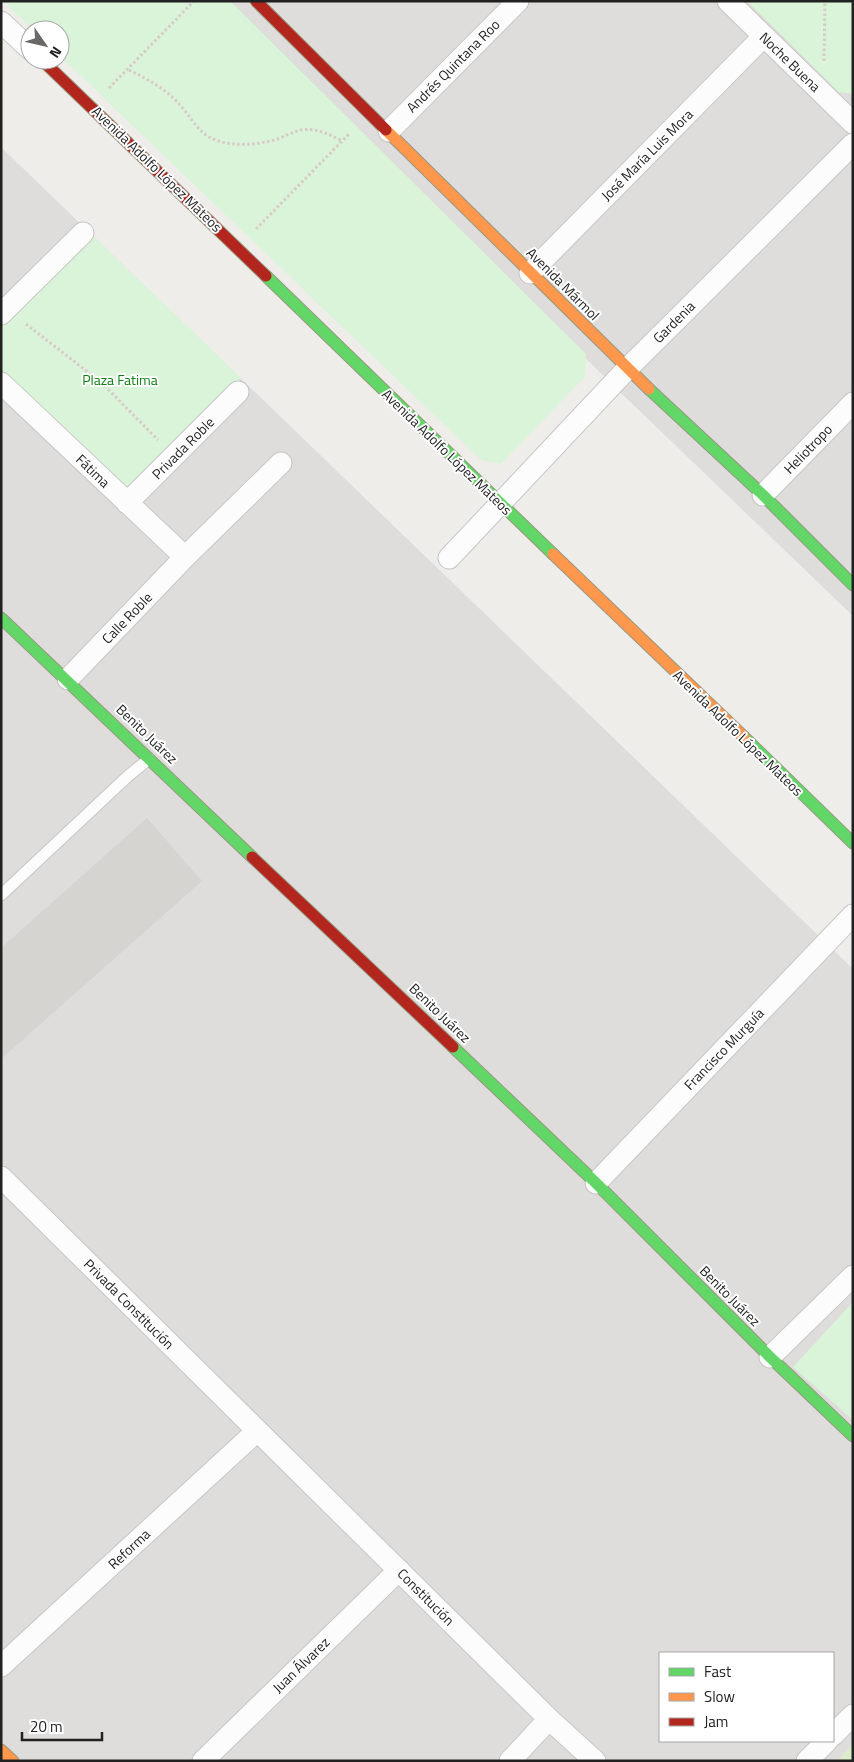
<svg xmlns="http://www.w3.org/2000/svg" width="854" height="1762" font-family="'Titillium Web',sans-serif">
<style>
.residential{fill:#dedddb;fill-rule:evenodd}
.grass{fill:#dcebca}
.park{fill:#daf4d9}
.building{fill:#d6d4d1}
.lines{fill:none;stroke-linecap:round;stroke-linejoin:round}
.lane-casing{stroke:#c8c7c6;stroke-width:13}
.street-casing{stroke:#c8c7c6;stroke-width:23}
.fast-casing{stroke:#989982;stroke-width:13}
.slow-casing{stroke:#989982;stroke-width:13}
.jam-casing{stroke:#989982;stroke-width:13}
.path{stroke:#d8cac8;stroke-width:3;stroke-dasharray:2.5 2.5;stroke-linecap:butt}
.lane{stroke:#fdfcfc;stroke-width:11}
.street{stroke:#fdfcfc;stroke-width:21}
.fast{stroke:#63d668;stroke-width:11}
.slow{stroke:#ff974d;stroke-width:11}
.jam{stroke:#b3261e;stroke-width:11}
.labels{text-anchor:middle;stroke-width:4;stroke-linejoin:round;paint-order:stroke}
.street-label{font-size:14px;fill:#212121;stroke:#fff}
.park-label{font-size:14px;fill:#0e8116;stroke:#fff}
</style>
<rect width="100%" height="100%" fill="#efedea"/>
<path class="residential" d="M223 1H853V616L621 393Z
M1 147 853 969V1761H12L1 1750ZM660 1653H833V1741H660Z"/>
<path class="grass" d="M853 1744V1761H837Z"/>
<path class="park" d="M3 1H230L586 354 585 377 501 464 481 460 60 56V30H33Z
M747 1H853V94L839 92Z
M92 235 241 378 122 502 1 382V325Z
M853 1302V1420L793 1367Z"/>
<path class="building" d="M147 818 202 881 1 1059V948Z"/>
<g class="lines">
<g class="lane-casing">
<path id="lane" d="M1 895 128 776 149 759"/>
</g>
<g class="street-casing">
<path id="street" d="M728 1 853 123
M1 22 30 49
M389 131 518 1
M530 273 763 37
M1 314 83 233
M1 383 185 557
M763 495 853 403
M127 503 238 392
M449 558 627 369 853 144
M68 679 185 557 281 463
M1 1177 549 1719 595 1761
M596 1183 853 915
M770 1357 853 1276
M1 1666 257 1431
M833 1735 853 1715
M203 1761 399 1570
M510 1761 549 1719
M807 1761 827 1741"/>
</g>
<g class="fast-casing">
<path id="fast" d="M266 276 553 554
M649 389 763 495 853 585
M1 618 252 857
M744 737 853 843
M453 1047 596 1183 770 1357 853 1436"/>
</g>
<g class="slow-casing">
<path id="slow" d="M386 130 649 389
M553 554 744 737
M1 1750 13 1761"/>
</g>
<g class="jam-casing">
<path id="jam" d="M256 1 386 130
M42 60 266 276
M252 857 453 1047"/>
</g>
<path class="path" d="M824 61 825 1
M129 70C147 79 165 88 179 104 190 115 198 133 213 139 232 147 255 145 274 140 288 136 298 127 314 130 324 132 333 136 342 141
M109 88 194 1
M256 229 350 133
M26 324 102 383 158 440"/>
<use href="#lane" class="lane"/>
<use href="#street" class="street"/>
<use href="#fast" class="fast"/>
<use href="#slow" class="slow"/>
<use href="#jam" class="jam"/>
</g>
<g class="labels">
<g class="street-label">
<text transform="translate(790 62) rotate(44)" y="5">Noche Buena</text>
<text transform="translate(453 66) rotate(-45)" y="5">Andrés Quintana Roo</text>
<text transform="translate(647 155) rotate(-45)" y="5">José María Luis Mora</text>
<text transform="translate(157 169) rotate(44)" y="5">Avenida Adolfo López Mateos</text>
<text transform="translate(563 284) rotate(45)" y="5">Avenida Mármol</text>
<text transform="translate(674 322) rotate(-45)" y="5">Gardenia</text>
<text transform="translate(183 448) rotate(-45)" y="5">Privada Roble</text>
<text transform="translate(808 449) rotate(-46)" y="5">Heliotropo</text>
<text transform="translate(447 452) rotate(44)" y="5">Avenida Adolfo López Mateos</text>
<text transform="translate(93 471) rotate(44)" y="5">Fátima</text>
<text transform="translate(127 618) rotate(-46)" y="5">Calle Roble</text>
<text transform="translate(738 733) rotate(44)" y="5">Avenida Adolfo López Mateos</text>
<text transform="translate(147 734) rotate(44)" y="5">Benito Juárez</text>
<text transform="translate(440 1013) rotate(44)" y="5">Benito Juárez</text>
<text transform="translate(724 1049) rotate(-46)" y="5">Francisco Murguía</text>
<text transform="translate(730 1296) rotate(45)" y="5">Benito Juárez</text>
<text transform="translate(129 1304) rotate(45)" y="5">Privada Constitución</text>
<text transform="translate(129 1549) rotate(-43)" y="5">Reforma</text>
<text transform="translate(426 1597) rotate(45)" y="5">Constitución</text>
<text transform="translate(301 1665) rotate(-44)" y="5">Juan Álvarez</text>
</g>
<g class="park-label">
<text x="120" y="385">Plaza Fatima</text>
</g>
</g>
<rect width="854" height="1762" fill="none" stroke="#212121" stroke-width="5"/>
<rect x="659" y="1652" width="175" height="90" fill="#ffffff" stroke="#a6a6a6"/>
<rect x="669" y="1668" width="25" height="8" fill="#63d668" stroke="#a6a6a6"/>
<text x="704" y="1677" font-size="15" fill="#212121">Fast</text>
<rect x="669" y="1693" width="25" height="8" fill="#ff974d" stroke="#a6a6a6"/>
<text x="704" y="1702" font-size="15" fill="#212121">Slow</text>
<rect x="669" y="1718" width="25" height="8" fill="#b3261e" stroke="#a6a6a6"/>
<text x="704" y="1727" font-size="15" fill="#212121">Jam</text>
<g transform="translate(45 45) rotate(124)"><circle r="24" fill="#ffffff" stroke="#a6a6a6"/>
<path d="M0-4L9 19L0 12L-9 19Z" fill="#696867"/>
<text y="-8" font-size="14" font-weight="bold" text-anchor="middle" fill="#212121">N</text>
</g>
<path d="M22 1732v8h80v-8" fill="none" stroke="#212121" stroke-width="2.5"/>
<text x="30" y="1732" font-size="15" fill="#212121" stroke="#ffffff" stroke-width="4" paint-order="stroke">20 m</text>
</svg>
